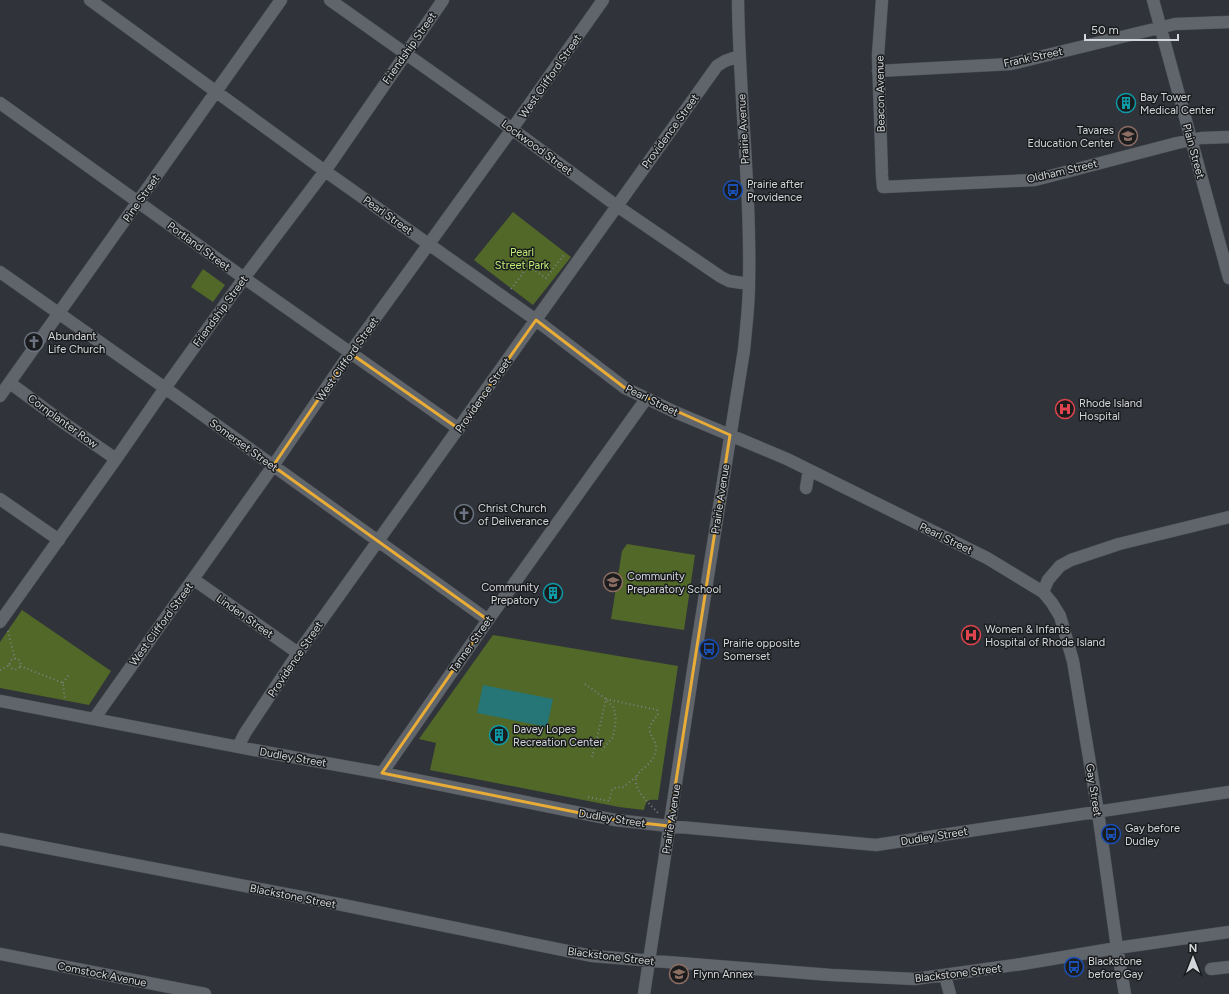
<svg xmlns="http://www.w3.org/2000/svg" width="1229" height="994" font-family="Figtree,sans-serif">
<style>
.green{fill:#516828}
.water{fill:#267577}
.lines{fill:none;stroke-linecap:round;stroke-linejoin:round}
.minor-casing{stroke:#4c5055;stroke-width:13}
.path{stroke:#7d8186;stroke-width:2;stroke-dasharray:1 3;stroke-linecap:butt}
.minor{stroke:#60656c;stroke-width:12}
.marked{fill:none;stroke:#e8ac37;stroke-width:3;stroke-linejoin:round}
.labels{text-anchor:middle;stroke-width:3;stroke-linejoin:round;paint-order:stroke}
.street-label{font-size:11px;fill:#d3d6da;stroke:#1a1c1e}
.poi-label{font-size:11px;fill:#d3d6da;stroke:#1a1c1e;text-anchor:start}
.park-label{font-size:11px;fill:#c0ed76;stroke:#1a1c1e}
</style>
<rect width="100%" height="100%" fill="#30343a"/>
<path class="green" d="M513 212 571 257 533 305 474 260Z
M203 269 225 285 213 302 191 287Z
M627 544 695 555 684 630 611 619 622 551Z
M22 610 111 671 89 705 0 688V642Z
M493 635 678 666 658 800C648 799 646 800 644 810L619 807 430 770 436 743 419 739Z"/>
<path class="water" d="M483 685 553 699 547 727 477 713Z"/>
<g class="lines">
<g class="minor-casing">
<path id="minor" d="M90 0 325 171 536 320 625 388 675 412 787 459 987 558 1043 592 1052 603 1060 616 1073 661 1098 812 1117 948 1125 994
M330 0 512 129 617 206 721 277 729 281 749 284
M882 0 878 55 882 176 883 187 1035 180 1177 143 1201 138 1229 137
M1153 0 1229 278
M878 71 1011 64 1175 24 1229 22
M0 103 244 278 459 429
M0 272 165 388 488 620
M10 383 64 423 116 459
M0 396 281 0
M806 488 809 470
M0 499 59 540
M193 579 298 653
M1043 592 1048 580 1060 566 1071 560 1119 544 1229 517
M0 622 116 459 165 388 244 278 325 171 443 0
M0 701 270 753 382 773 615 820 669 826 876 845 1229 792
M94 719 273 466 350 353 512 129 603 0
M238 747 245 733 298 653 717 66 725 61 739 56
M382 773 488 620 646 399
M0 839 338 904 592 956 831 975 915 979 1022 964 1117 948 1229 932
M0 954 205 994
M1211 969 1229 967
M945 976 950 994
M644 994 694 664 744 350C746 328 749 305 749 283 751 189 739 94 738 0"/>
</g>
<path class="path" d="M518 250 528 266 546 278 564 255
M511 289 528 266
M8 631 15 659
M9.5 664a5.5 5.5 0 1 1 11 0a5.5 5.5 0 1 1-11 0Z
M20 666 63 683 65 700
M0 670 10 665
M63 683 70 673
M585 684 606 699 614 708 616 720 613 737 602 750
M606 699 657 710 658 715C637 737 663 735 654 756 650 767 634 771 636 783 638 794 651 805 658 813
M592 757 599 730 606 699
M588 797 609 801 612 790 615 788 623 787 636 777"/>
<use href="#minor" class="minor"/>
</g>
<path class="marked" d="M536 320 625 388 730 435 669 826 615 820 382 773 488 620 273 466 350 353 459 429Z"/>
<defs>
<g id="building-ring" transform="scale(1)"><circle r="9.5" fill="#1a1c1e" stroke="#0f9aa8" stroke-width="1.5"/><path d="M-4-6H4V6H1V3H-1V6H-4ZM-2.5-4.3h1.7v1.8h-1.7ZM.8-4.3h1.7v1.8H.8ZM-2.5-1h1.7V.8h-1.7ZM.8-1h1.7V.8H.8Z" fill="#0f9aa8"/></g>
<g id="school-ring" transform="scale(1)"><circle r="9.5" fill="#1a1c1e" stroke="#8d6e63" stroke-width="1.5"/><path d="M0-5L7-2L0 1L-7-2ZM-4 1L0 2.5L4 1V4Q0 6-4 4Z" fill="#8d6e63"/></g>
<g id="bus-ring" transform="scale(1)"><circle r="9.5" fill="#1a1c1e" stroke="#1a4fb4" stroke-width="1.5"/><path d="M-5-6H5V4H4V6H2V4H-2V6H-4V4H-5ZM-3.5-4V0h7V-4ZM-3.5 1.2v1.5H-2V1.2ZM2 1.2v1.5H3.5V1.2Z" fill="#1a4fb4"/></g>
<g id="church-ring" transform="scale(1)"><circle r="9.5" fill="#1a1c1e" stroke="#6b7280" stroke-width="1.5"/><path d="M-1.2-6h2.4v3.5h3.3v2.4h-3.3V6h-2.4V-.1h-3.3v-2.4h3.3Z" fill="#6b7280"/></g>
<g id="hospital-ring" transform="scale(1)"><circle r="9.5" fill="#1a1c1e" stroke="#e0444e" stroke-width="1.5"/><path d="M-5-5h3v3.5h4V-5h3V5h-3V1.5h-4V5h-3Z" fill="#e0444e"/></g>
</defs>
<g fill-rule="evenodd">
<use href="#building-ring" x="1126" y="103"/>
<use href="#school-ring" x="1128" y="136"/>
<use href="#bus-ring" x="733" y="190"/>
<use href="#church-ring" x="34" y="342"/>
<use href="#hospital-ring" x="1065" y="409"/>
<use href="#church-ring" x="464" y="514"/>
<use href="#school-ring" x="613" y="582"/>
<use href="#building-ring" x="553" y="593"/>
<use href="#hospital-ring" x="971" y="635"/>
<use href="#bus-ring" x="709" y="649"/>
<use href="#building-ring" x="499" y="735"/>
<use href="#bus-ring" x="1111" y="834"/>
<use href="#bus-ring" x="1074" y="967"/>
<use href="#school-ring" x="679" y="974"/>
</g>
<g class="labels">
<g class="street-label">
<text transform="translate(409 48) rotate(-55)" y="4">Friendship Street</text>
<text transform="translate(1033 57) rotate(-12)" y="4">Frank Street</text>
<text transform="translate(550 76) rotate(-55)" y="4">West Clifford Street</text>
<text transform="translate(880 94) rotate(-91)" y="4">Beacon Avenue</text>
<text transform="translate(743 129) rotate(-93)" y="4">Prairie Avenue</text>
<text transform="translate(670 131) rotate(-54)" y="4">Providence Street</text>
<text transform="translate(537 147) rotate(36)" y="4">Lockwood Street</text>
<text transform="translate(1194 151) rotate(75)" y="4">Plain Street</text>
<text transform="translate(1062 171) rotate(-13)" y="4">Oldham Street</text>
<text transform="translate(141 198) rotate(-55)" y="4">Pine Street</text>
<text transform="translate(388 215) rotate(35)" y="4">Pearl Street</text>
<text transform="translate(199 246) rotate(36)" y="4">Portland Street</text>
<text transform="translate(220 311) rotate(-54)" y="4">Friendship Street</text>
<text transform="translate(347 359) rotate(-55)" y="4">West Clifford Street</text>
<text transform="translate(483 395) rotate(-55)" y="4">Providence Street</text>
<text transform="translate(652 400) rotate(26)" y="4">Pearl Street</text>
<text transform="translate(63 421) rotate(36)" y="4">Cornplanter Row</text>
<text transform="translate(244 445) rotate(36)" y="4">Somerset Street</text>
<text transform="translate(720 499) rotate(-81)" y="4">Prairie Avenue</text>
<text transform="translate(946 538) rotate(26)" y="4">Pearl Street</text>
<text transform="translate(245 616) rotate(35)" y="4">Linden Street</text>
<text transform="translate(161 624) rotate(-54)" y="4">West Clifford Street</text>
<text transform="translate(471 644) rotate(-55)" y="4">Tanner Street</text>
<text transform="translate(295 659) rotate(-56)" y="4">Providence Street</text>
<text transform="translate(293 757) rotate(10)" y="4">Dudley Street</text>
<text transform="translate(1094 790) rotate(81)" y="4">Gay Street</text>
<text transform="translate(612 818) rotate(9)" y="4">Dudley Street</text>
<text transform="translate(671 819) rotate(-81)" y="4">Prairie Avenue</text>
<text transform="translate(934 836) rotate(-9)" y="4">Dudley Street</text>
<text transform="translate(293 896) rotate(11)" y="4">Blackstone Street</text>
<text transform="translate(611 956) rotate(7)" y="4">Blackstone Street</text>
<text transform="translate(958 973) rotate(-7)" y="4">Blackstone Street</text>
<text transform="translate(102 974) rotate(11)" y="4">Comstock Avenue</text>
</g>
<g class="poi-label">
<text x="1140" y="101">Bay Tower<tspan x="1140" dy="13">Medical Center</tspan></text>
<text x="1114" y="134" text-anchor="end">Tavares<tspan x="1114" dy="13">Education Center</tspan></text>
<text x="747" y="188">Prairie after<tspan x="747" dy="13">Providence</tspan></text>
<text x="48" y="340">Abundant<tspan x="48" dy="13">Life Church</tspan></text>
<text x="1079" y="407">Rhode Island<tspan x="1079" dy="13">Hospital</tspan></text>
<text x="478" y="512">Christ Church<tspan x="478" dy="13">of Deliverance</tspan></text>
<text x="627" y="580">Community<tspan x="627" dy="13">Preparatory School</tspan></text>
<text x="539" y="591" text-anchor="end">Community<tspan x="539" dy="13">Prepatory</tspan></text>
<text x="985" y="633">Women &amp; Infants<tspan x="985" dy="13">Hospital of Rhode Island</tspan></text>
<text x="723" y="647">Prairie opposite<tspan x="723" dy="13">Somerset</tspan></text>
<text x="513" y="733">Davey Lopes<tspan x="513" dy="13">Recreation Center</tspan></text>
<text x="1125" y="832">Gay before<tspan x="1125" dy="13">Dudley</tspan></text>
<text x="1088" y="965">Blackstone<tspan x="1088" dy="13">before Gay</tspan></text>
<text x="693" y="978">Flynn Annex</text>
</g>
<g class="park-label">
<text x="522" y="256">Pearl<tspan x="522" dy="13">Street Park</tspan></text>
</g>
</g>
<g transform="translate(1193 958)" stroke="#1a1c1e" stroke-width="3" paint-order="stroke">
<path d="M0-3L7 15L0 10L-7 15Z" fill="#d3d6da"/>
<text y="-6" font-size="11" font-weight="bold" text-anchor="middle" fill="#d3d6da">N</text>
</g>
<path d="M1085 34v6h93v-6" fill="none" stroke="#d3d6da" stroke-width="2"/>
<text x="1091" y="34" font-size="12" fill="#d3d6da" stroke="#1a1c1e" stroke-width="3" paint-order="stroke">50 m</text>
</svg>
